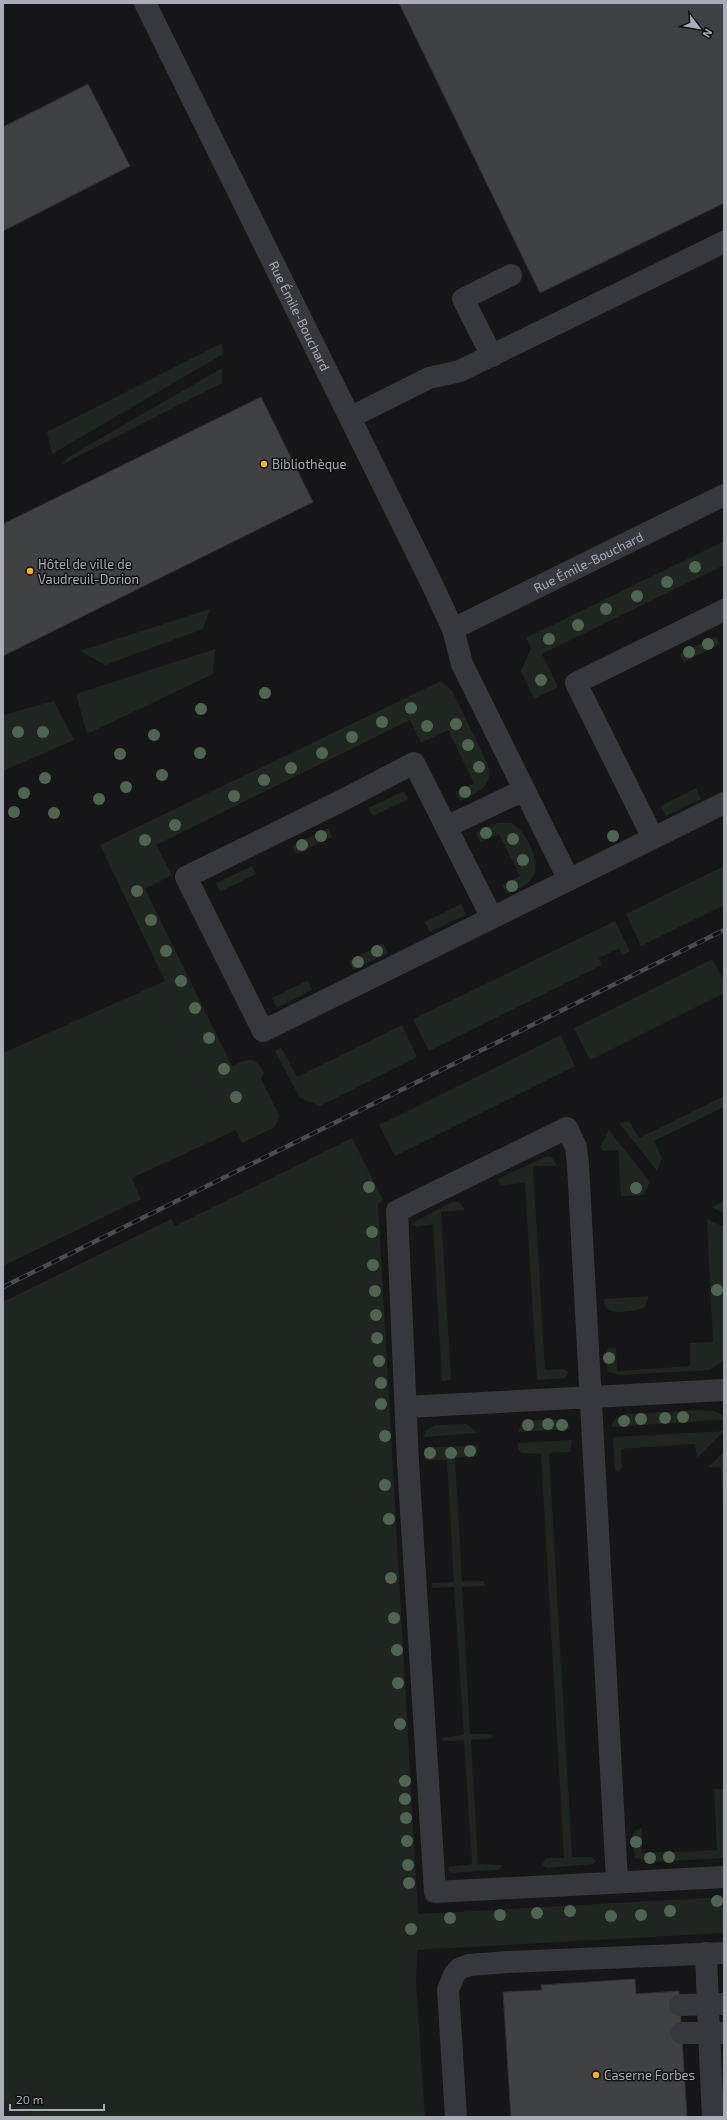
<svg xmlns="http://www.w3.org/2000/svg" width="727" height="2120" font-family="'Exo 2',sans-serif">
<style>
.built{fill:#222225}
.green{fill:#1e261f}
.building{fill:#404145;stroke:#303034}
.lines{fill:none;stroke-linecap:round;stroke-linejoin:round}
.minor{stroke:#37383d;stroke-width:22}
.rail-casing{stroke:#4a4c52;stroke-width:4.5}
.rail{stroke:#111113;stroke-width:3;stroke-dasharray:9;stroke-linecap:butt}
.tree{fill:#506452}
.poi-dot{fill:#f2b134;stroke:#111113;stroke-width:1.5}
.labels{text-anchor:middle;stroke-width:3;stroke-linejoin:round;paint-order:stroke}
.street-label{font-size:13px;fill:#a8adb8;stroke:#111113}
.poi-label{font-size:13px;fill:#a8adb8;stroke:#111113;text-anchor:start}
</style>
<rect width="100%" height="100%" fill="#161618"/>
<path class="built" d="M3 2100 35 2117H3Z"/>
<path class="green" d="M222 343 223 354 52 454 47 432Z
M222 368V383L61 465 70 456Z
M724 541V565L542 654 558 687 534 699 521 671 531 648 526 638Z
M210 609 203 629 105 665 80 651Z
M716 636 720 644 684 662 680 654Z
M215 649 213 674 87 734 76 694Z
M441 681 453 692 488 765C494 787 477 793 460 801L455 792 474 783 448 730 421 743 410 720 156 845 172 875 145 889 232 1066C249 1059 254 1054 264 1073L261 1079 279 1115 275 1127 242 1143 236 1130 132 1178 141 1199 3 1266V1053L165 981 100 845Z
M54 701 74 740 3 771V715Z
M696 788 701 799 666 816 661 806Z
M404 791 408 799 373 816 368 808Z
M498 823C503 823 509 822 513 824 526 831 541 862 534 875 528 886 517 890 507 894L502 885 520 876 499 834 480 842 476 833Z
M328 828 332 837 296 854 292 846Z
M252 866 256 874 220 892 216 883Z
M724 866V905L641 946 626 914Z
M461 904 466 915 430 932 425 922Z
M615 921 630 951 622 955 619 948 599 958 602 965 429 1051 413 1019Z
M383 943 388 953 353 970 349 961Z
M712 959 724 981V993L590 1060 574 1028Z
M308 980 312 990 277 1008 272 998Z
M402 1025 417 1057 320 1106 300 1098 275 1051 281 1047 297 1077Z
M561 1035 575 1066 395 1156 379 1125Z
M724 1096V1107L654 1141 662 1158 657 1171 619 1123 629 1121 639 1138Z
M609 1130 650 1182 644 1195 621 1196 618 1150 604 1151 600 1147Z
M352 1138 383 1200 378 1204 418 1914 724 1897V1933L417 1950 416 1983 425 2117H35L3 2100V1302L171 1219 175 1226Z
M547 1156 552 1157 557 1166H533L545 1370 564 1369 568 1372 566 1377 563 1378 537 1380 525 1183 502 1185 498 1181 499 1178Z
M724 1201V1214L712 1207Z
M452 1202H459L464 1208V1210L441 1212 451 1380 442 1381 433 1224 417 1227 411 1224Z
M707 1219 724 1227V1360L710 1370 621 1375 609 1372C605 1365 604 1354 609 1347L616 1348 617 1371 690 1366V1343L713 1342Z
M649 1296 644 1308C636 1311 617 1314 609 1310 605 1308 604 1303 604 1299Z
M700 1410 714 1411 724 1416V1420L612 1427V1424L615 1419 625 1414Z
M561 1419 566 1421 571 1429 518 1432 521 1424 530 1420Z
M467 1424 477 1433 424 1437 425 1431 435 1425Z
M724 1431 697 1458 695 1444 621 1449 622 1467 619 1472 615 1471 613 1437Z
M572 1440 570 1452 549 1453 572 1857H592L596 1862 593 1864 547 1868 542 1865 546 1858H564L541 1454 522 1453 518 1450V1443Z
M478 1445 477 1456 455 1458 462 1581H484L485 1586 462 1587 470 1734H491L493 1737 489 1739 471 1740 478 1864 501 1865V1868L498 1870 453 1873 448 1871 449 1867 472 1864 464 1741H444L441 1738 464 1735 454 1587 432 1588V1583L454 1582 447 1460H427L424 1457V1448Z
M724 1452V1520L721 1467H708Z
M714 1789H724V1858L651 1862 635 1858 632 1835 636 1830 642 1828V1853L717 1850Z"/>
<path class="building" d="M399 3H724V203L540 293Z
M88 84 130 166 3 231V127Z
M261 397 313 502 3 656V524Z
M635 1979 636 1994 679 1991 687 2117H511L503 1992 542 1990 541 1985Z"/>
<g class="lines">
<g class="minor">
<path id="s1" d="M145 3 430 580 453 629 462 664 569 880"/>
<path d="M492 356 463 299 511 275"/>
<path d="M351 417 429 378 460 371 724 242"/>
<path id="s2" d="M453 629 724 495"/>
<path d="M446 827 524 790"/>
<path d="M653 838 576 683 724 610"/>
<path d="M492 918 414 763 341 801 186 877 263 1031C417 956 570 879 724 803"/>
<path d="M406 1407 724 1390"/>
<path d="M617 1881 578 1165 576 1147 567 1128 397 1211 408 1463 435 1892 724 1877"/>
<path d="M680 2005 724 2004"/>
<path d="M682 2033H709L706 1953"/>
<path d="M456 2117 448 1990 454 1975 459 1969 469 1965 508 1962 724 1953"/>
<path d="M713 2117 709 2033H724"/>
</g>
<g class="rail-casing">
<path id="rail" d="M3 1287 724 930"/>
</g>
<use href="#rail" class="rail"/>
</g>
<g class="tree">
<circle cx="695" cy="567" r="6"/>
<circle cx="667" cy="582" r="6"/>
<circle cx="637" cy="596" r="6"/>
<circle cx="606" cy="609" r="6"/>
<circle cx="578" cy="625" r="6"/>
<circle cx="549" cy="639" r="6"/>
<circle cx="708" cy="644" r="6"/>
<circle cx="689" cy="652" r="6"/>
<circle cx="541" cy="680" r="6"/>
<circle cx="265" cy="693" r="6"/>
<circle cx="411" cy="708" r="6"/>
<circle cx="201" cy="709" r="6"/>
<circle cx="382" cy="722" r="6"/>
<circle cx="456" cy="724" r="6"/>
<circle cx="427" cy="726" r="6"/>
<circle cx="18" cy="732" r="6"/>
<circle cx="43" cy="732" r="6"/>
<circle cx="154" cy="735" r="6"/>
<circle cx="352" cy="737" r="6"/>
<circle cx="468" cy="745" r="6"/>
<circle cx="200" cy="753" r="6"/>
<circle cx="322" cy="753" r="6"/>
<circle cx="120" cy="754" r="6"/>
<circle cx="479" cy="767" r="6"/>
<circle cx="291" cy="768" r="6"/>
<circle cx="162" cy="775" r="6"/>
<circle cx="45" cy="778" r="6"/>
<circle cx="264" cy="780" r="6"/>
<circle cx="126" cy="787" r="6"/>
<circle cx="465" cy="792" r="6"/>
<circle cx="24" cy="793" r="6"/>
<circle cx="234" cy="796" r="6"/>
<circle cx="99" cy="799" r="6"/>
<circle cx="14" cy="812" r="6"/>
<circle cx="54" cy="813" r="6"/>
<circle cx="175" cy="825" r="6"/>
<circle cx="486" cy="833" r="6"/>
<circle cx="321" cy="836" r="6"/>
<circle cx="613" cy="836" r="6"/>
<circle cx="513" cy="839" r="6"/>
<circle cx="145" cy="840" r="6"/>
<circle cx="302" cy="845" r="6"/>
<circle cx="523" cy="860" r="6"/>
<circle cx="512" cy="886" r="6"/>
<circle cx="137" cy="891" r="6"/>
<circle cx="151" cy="920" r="6"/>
<circle cx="166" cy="951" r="6"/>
<circle cx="377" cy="951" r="6"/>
<circle cx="358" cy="962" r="6"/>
<circle cx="181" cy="981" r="6"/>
<circle cx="195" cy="1008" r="6"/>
<circle cx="209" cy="1038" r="6"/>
<circle cx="224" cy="1069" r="6"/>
<circle cx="236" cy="1097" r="6"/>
<circle cx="369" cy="1187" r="6"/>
<circle cx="636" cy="1188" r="6"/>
<circle cx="372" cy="1232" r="6"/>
<circle cx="373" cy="1265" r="6"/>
<circle cx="717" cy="1290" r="6"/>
<circle cx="375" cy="1291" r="6"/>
<circle cx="376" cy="1315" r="6"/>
<circle cx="377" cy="1338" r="6"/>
<circle cx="609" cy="1358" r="6"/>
<circle cx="379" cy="1361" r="6"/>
<circle cx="381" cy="1383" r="6"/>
<circle cx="381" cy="1404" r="6"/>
<circle cx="683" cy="1417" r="6"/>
<circle cx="665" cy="1418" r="6"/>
<circle cx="641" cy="1419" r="6"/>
<circle cx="624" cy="1421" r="6"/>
<circle cx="548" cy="1424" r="6"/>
<circle cx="528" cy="1425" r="6"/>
<circle cx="562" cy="1425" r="6"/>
<circle cx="385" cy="1436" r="6"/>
<circle cx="470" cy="1451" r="6"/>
<circle cx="430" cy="1453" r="6"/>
<circle cx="451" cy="1453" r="6"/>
<circle cx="385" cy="1485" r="6"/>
<circle cx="389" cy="1519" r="6"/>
<circle cx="391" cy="1578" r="6"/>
<circle cx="394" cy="1618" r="6"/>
<circle cx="397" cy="1650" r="6"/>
<circle cx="398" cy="1683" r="6"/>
<circle cx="400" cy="1724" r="6"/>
<circle cx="405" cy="1781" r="6"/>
<circle cx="405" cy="1799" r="6"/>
<circle cx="406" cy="1818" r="6"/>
<circle cx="407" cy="1841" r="6"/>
<circle cx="636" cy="1842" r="6"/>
<circle cx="669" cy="1857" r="6"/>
<circle cx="650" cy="1858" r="6"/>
<circle cx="408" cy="1865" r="6"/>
<circle cx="409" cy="1883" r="6"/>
<circle cx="717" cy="1901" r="6"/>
<circle cx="570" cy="1911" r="6"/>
<circle cx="670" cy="1911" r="6"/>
<circle cx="537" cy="1913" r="6"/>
<circle cx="500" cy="1915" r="6"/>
<circle cx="641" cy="1915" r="6"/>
<circle cx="611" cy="1916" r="6"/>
<circle cx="450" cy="1918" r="6"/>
<circle cx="411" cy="1929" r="6"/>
</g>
<g class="poi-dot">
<circle cx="264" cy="464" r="4"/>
<circle cx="30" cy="571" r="4"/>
<circle cx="596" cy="2075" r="4"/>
</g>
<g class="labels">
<g class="street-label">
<text dy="5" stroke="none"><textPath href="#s1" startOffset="349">Rue Émile-Bouchard</textPath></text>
<text dy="5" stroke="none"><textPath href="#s2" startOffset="151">Rue Émile-Bouchard</textPath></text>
</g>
<g class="poi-label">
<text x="272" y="469">Bibliothèque</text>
<text x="38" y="569">Hôtel de ville de<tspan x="38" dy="15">Vaudreuil-Dorion</tspan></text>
<text x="604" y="2080">Caserne Forbes</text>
</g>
</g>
<rect width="727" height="2120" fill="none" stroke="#a8adb8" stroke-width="8"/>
<g transform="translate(699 28) rotate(121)" stroke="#111113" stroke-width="3" paint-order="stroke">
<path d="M0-3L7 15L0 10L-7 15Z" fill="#a8adb8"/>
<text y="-6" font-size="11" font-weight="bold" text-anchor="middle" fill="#a8adb8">N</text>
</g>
<path d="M10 2104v6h94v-6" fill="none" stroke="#a8adb8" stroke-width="2"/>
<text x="16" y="2104" font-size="12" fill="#a8adb8" stroke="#111113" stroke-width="3" paint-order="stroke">20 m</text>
</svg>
